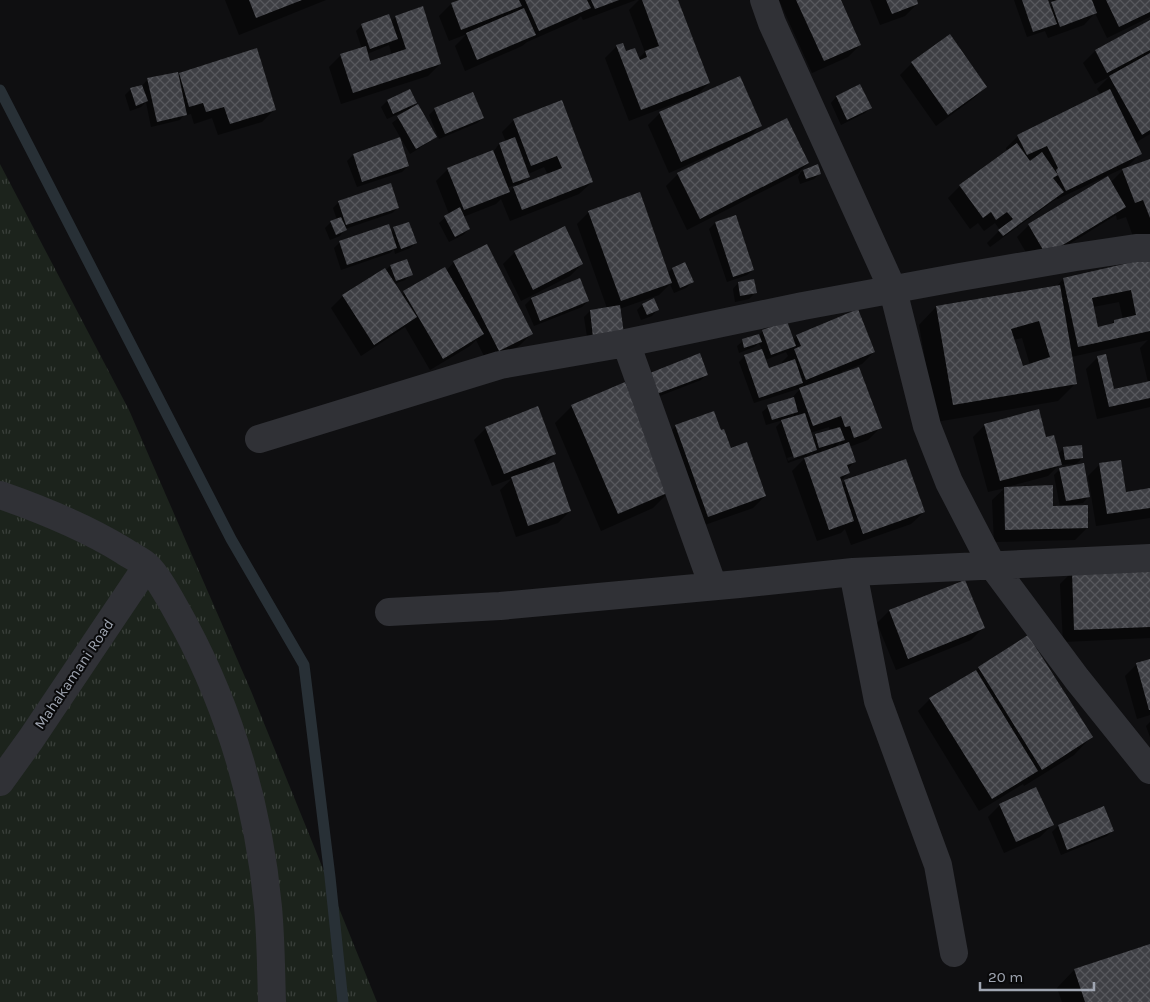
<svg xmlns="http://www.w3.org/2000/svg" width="1150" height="1002" font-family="Karla,sans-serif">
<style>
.grass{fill:url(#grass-tufts)}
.shadow{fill:#0007;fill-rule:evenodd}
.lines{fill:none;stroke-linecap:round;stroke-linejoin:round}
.stream{stroke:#283036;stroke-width:11}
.building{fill:url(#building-cross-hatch);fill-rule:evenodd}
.minor{stroke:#303136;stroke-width:28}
.labels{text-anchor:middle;stroke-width:4;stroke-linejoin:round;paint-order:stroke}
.street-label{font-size:15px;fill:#a0a6b2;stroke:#0a0a0b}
</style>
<defs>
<pattern id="grass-tufts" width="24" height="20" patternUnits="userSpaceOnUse" patternTransform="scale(1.25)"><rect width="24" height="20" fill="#1c231c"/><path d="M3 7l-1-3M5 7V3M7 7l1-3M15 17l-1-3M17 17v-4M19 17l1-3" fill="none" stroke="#3a403b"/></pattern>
<pattern id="building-cross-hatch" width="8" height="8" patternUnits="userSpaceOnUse" patternTransform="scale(1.25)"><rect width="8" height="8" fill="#3e3f44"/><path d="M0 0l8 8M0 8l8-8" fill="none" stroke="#57585d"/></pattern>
</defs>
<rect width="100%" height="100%" fill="#0f0f11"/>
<path class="grass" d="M0 164 129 410 251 691 377 1002H0Z"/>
<path class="shadow" d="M225 0H326L239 35Z
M463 0H636L583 20 581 16 577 20 527 42 522 46 465 71 455 46 467 34 449 41 439 16 451 4Z
M639 0H677L709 83 694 98 760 126 748 138 808 163 798 173 817 166 820 173 814 179 800 184 798 177 801 172 687 230 666 186 678 174 722 152 721 150 669 173 648 125 660 113 687 101 686 99 629 121 605 58 617 46 626 53 638 59 645 52 629 10Z
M779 0H840L860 45 848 57 812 73Z
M870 0H915L917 4 905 16 880 25Z
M1014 0H1047L1049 6 1054 3 1052 0H1150V17L1107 38 1095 13 1084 25 1048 38 1045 31 1027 37Z
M396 17 440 64 428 76 341 104 329 67 341 55 362 49 356 31 362 25 390 22ZM389 45 392 55 370 62 367 54Z
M1150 22V134L1135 143 1140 154 1124 170 1150 160V407L1097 419 1086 369 1098 357 1113 390 1148 382 1140 348 1148 340 1071 357 1075 384 1058 401 936 422 919 325 936 307 1055 288 1063 279 1142 261 1126 217 1117 220 1116 215 1034 266 1017 237 1029 225 1107 178 1110 183 1126 167 1053 201 990 247 987 243 1000 230 995 223 984 231 978 223 970 229 948 198 960 186 1007 152 1006 148 1018 136 1101 95 1097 89 1109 77 1095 84 1083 63 1095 51ZM1035 157 1029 163 1028 160ZM1119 302 1123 319 1114 321 1109 326 1097 328 1093 307ZM1022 338 1030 365 1022 368 1013 340Z
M912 63 986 86 974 98 936 126 900 75Z
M180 74 274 110 262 122 218 135 212 118 194 124 191 114 183 116 180 120 151 127 146 102 141 107 130 111 125 95 131 89 142 86 148 79 178 76Z
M860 85 871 107 865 113 841 125 831 103 836 97Z
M409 90 415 103 408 110 435 136 429 142 410 154 392 123 405 113V111L387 119 381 107 387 101Z
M435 109 483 118 477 123 439 139 429 115Z
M514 120 592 182 579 194 510 221 501 199 496 204 463 217 469 229 463 235 449 242 439 223 449 214 436 181 448 169 494 151 499 144 506 142 502 132ZM544 167 548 175 519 186 528 176V174ZM517 184 509 192 507 188Z
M353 155 408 166 402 172 357 187 347 161Z
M339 202 398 208 392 213 345 229 340 236 330 240 325 228 331 222 337 220 333 208Z
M589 212 668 273 672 269 692 282 686 288 674 293 670 284 659 295 619 309 588 343 584 317 590 311 607 308 577 224Z
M735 216 753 270 747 275 727 282 709 229 715 223Z
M394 229 416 243 410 248 395 254 394 249 390 253 341 270 334 248 340 242 391 232Z
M515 252 582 264 570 276 521 301 503 264Z
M406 260 411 274 405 280 394 284 401 295 446 271 454 262 531 334 519 346 487 362 476 340 470 346 430 370 405 327 361 356 331 308 343 296 384 269 385 271 390 266Z
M579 279 588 301 582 307 534 326 525 305 531 299Z
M738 283 755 293 749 299 735 302 733 289Z
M642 305 657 310 652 316 641 320 637 310Z
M763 331 792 340 797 336 874 352 862 364 841 372 880 428 868 440 849 447 854 462 847 470 848 473 840 482 841 485 845 481 924 512 911 524 851 545 845 529 841 533 817 541 792 471 807 456 788 463 776 427 783 420 766 425 762 412 768 407 790 400 801 388 754 403 739 362 745 356 762 350 759 343 754 347 739 353 737 346 743 341 759 335ZM786 352 788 356 782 362 783 364 768 369 765 360ZM829 427 830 431 815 436 812 439 810 433ZM840 443 841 446 834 449ZM810 451V453L788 461 787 458ZM813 452 814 456 807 458Z
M699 355 707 374 701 380 652 399Z
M572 406 670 491 653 508 601 531 555 423Z
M985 425 1045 438 1058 454 1063 449 1082 458 1076 464 1059 465 1048 476 1007 487 1052 507H1060L1054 475 1060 469 1088 497 1083 503 1070 505 1087 528 1075 540 994 542 992 500 1005 488 988 492 973 437Z
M676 426 720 431 730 450 765 496 753 508 696 528 664 438Z
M486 428 555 454 540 468 570 511 558 523 516 537 500 490 513 478 492 486 474 440Z
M1100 464 1125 493 1150 489V518L1096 526 1088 476Z
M1150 568V638L1063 642 1060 584 1072 572Z
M964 581 983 628 971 640 896 670 877 623 889 611Z
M1150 661V715L1137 719 1125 676 1137 664Z
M979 668 1091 737 1074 755 1024 786 1023 784 979 811 918 711 930 699Z
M1150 722V737L1146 726Z
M1000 805 1052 825 1040 837 1004 853 988 817Z
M1104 808 1113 830 1107 836 1061 855 1052 832 1058 826Z
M1150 945V1002H1062L1057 988 1074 970Z"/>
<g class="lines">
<path class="stream" d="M0 90 231 539 304 665 330 877 343 1002"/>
</g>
<path class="building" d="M249 0H302L256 18Z
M459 0H519L522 6 461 30 451 3Z
M525 0H587L591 8 539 31Z
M591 0H619L595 9Z
M642 0H678L710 83 641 110 616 45 623 43 626 51 635 48 640 60 647 57 645 51 659 46Z
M796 0H841L861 45 824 61Z
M886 0H917L918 4 892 14Z
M1022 0H1048L1057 24 1033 32Z
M1057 0H1092L1097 13 1060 27 1051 2Z
M1106 0H1150V12L1119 27Z
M423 6 441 64 353 93 340 54 366 46 370 61 406 49 395 16Z
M524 8 536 35 477 60 466 33Z
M389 14 398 39 370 49 361 24Z
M1150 20V50L1107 73 1095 50Z
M950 34 987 87 948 115 911 62Z
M257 48 276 110 230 124 224 107 206 112 203 103 189 107 179 73Z
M1150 53V130L1142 135 1109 76Z
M178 72 187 115 157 122 147 78Z
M740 76 762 126 681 162 659 112Z
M860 84 872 108 847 120 836 96Z
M142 85 148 101 136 106 130 88Z
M410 89 417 103 393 114 387 100Z
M1110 89 1142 154 1066 191 1058 175 1053 178 1064 192 1003 236 998 230 1013 219 1007 212 996 220 991 212 983 218 959 185 1017 143 1030 161 1042 152 1058 175 1056 170 1058 168 1047 146 1027 155 1017 135Z
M473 92 484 118 445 134 434 108Z
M562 100 593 182 522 210 513 187 562 168 557 156 531 166 513 119Z
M418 104 437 137 416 149 397 116Z
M787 118 809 163 700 219 677 173Z
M400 137 409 166 362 182 353 154Z
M515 137 530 177 513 183 499 143Z
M493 150 510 192 464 210 447 168Z
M1150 159V218L1143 200 1135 203 1122 169Z
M818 164 821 174 806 179 803 170Z
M1108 176 1126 207 1046 255 1028 224Z
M391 183 399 208 346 225 338 201Z
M640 192 672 283 621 301 588 211Z
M460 207 470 229 455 237 444 216Z
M736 215 754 270 733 277 715 222Z
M341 217 347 230 336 235 330 221Z
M409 222 417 243 401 249 393 227Z
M389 224 397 248 347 265 339 241Z
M565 226 583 264 533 290 514 251Z
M487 244 533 334 499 351 453 261Z
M1150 258V331L1078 347 1063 278ZM1131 290 1136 315 1114 320V323L1098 327 1092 298Z
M407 259 413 275 396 281 390 265Z
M685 262 694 282 680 288 672 268Z
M445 267 484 334 443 359 403 291Z
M385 268 417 317 374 345 342 295Z
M580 278 589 301 540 321 531 298Z
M754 279 757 293 740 296 738 282Z
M1060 285 1077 384 953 405 936 306ZM1039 321 1050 357 1023 366 1011 329Z
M654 298 659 310 647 315 642 304Z
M620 305 624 334 593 338 590 310Z
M858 309 875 352 806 380 794 349 801 346 796 335Z
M787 321 796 346 771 355 762 330Z
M759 334 762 342 744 348 742 339Z
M762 349 769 368 795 359 803 383 759 398 744 355Z
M700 353 708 375 657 394 650 373Z
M1106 354 1114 389 1150 381V398L1109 407 1097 356Z
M859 367 882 428 854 438 850 426 845 427 841 416 813 426 799 388Z
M625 382 672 491 618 514 571 405Z
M794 397 798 412 772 420 767 405Z
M538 406 556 454 504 474 485 427Z
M1039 409 1046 437 1054 435 1062 465 1000 481 984 424Z
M714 411 721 430 724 429 731 448 747 442 766 496 708 517 675 425Z
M805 413 817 450 794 458 781 420Z
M840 427 845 440 819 448 815 434Z
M849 442 856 462 847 465 850 473 840 477 854 521 829 530 804 458Z
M1082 445 1083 458 1065 460 1063 447Z
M906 459 925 512 863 534 844 480Z
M1121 460 1126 492 1150 488V508L1107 514 1099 463Z
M554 462 571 511 528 526 511 477Z
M1084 463 1090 497 1066 501 1059 468Z
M1053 485V506L1088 505V528L1005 530 1004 487Z
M1150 567V627L1074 630 1072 571Z
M965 580 985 628 908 659 889 610Z
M1028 635 1093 737 1042 770 978 667Z
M1150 659V710H1149L1136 663Z
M976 670 1038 771 992 799 929 698Z
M1036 787 1054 825 1016 842 999 804Z
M1104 806 1114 831 1067 850 1058 825Z
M1150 944V1002H1085L1074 969Z"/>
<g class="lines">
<path class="minor" d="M764 0 772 23 893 290 927 426 949 482 992 565 1077 679 1150 770
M626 343 713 586
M259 439 500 365 626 343 803 306 960 277 1076 257 1136 248H1150
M0 495C43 510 85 527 124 551 131 556 140 560 146 565 159 576 176 610 185 626 231 712 259 810 268 907 271 939 271 971 272 1002
M853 572 878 701 938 865 954 953
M389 612 500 606 739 584 853 572 1150 558
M0 782 31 739 147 566"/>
</g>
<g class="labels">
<g class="street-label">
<text transform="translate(74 674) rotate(-56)" y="5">Mahakamani Road</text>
</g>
</g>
<path d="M980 982v8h114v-8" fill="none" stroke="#a0a6b2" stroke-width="2.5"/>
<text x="988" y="982" font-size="15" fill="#a0a6b2" stroke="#0a0a0b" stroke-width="4" paint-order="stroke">20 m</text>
</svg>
